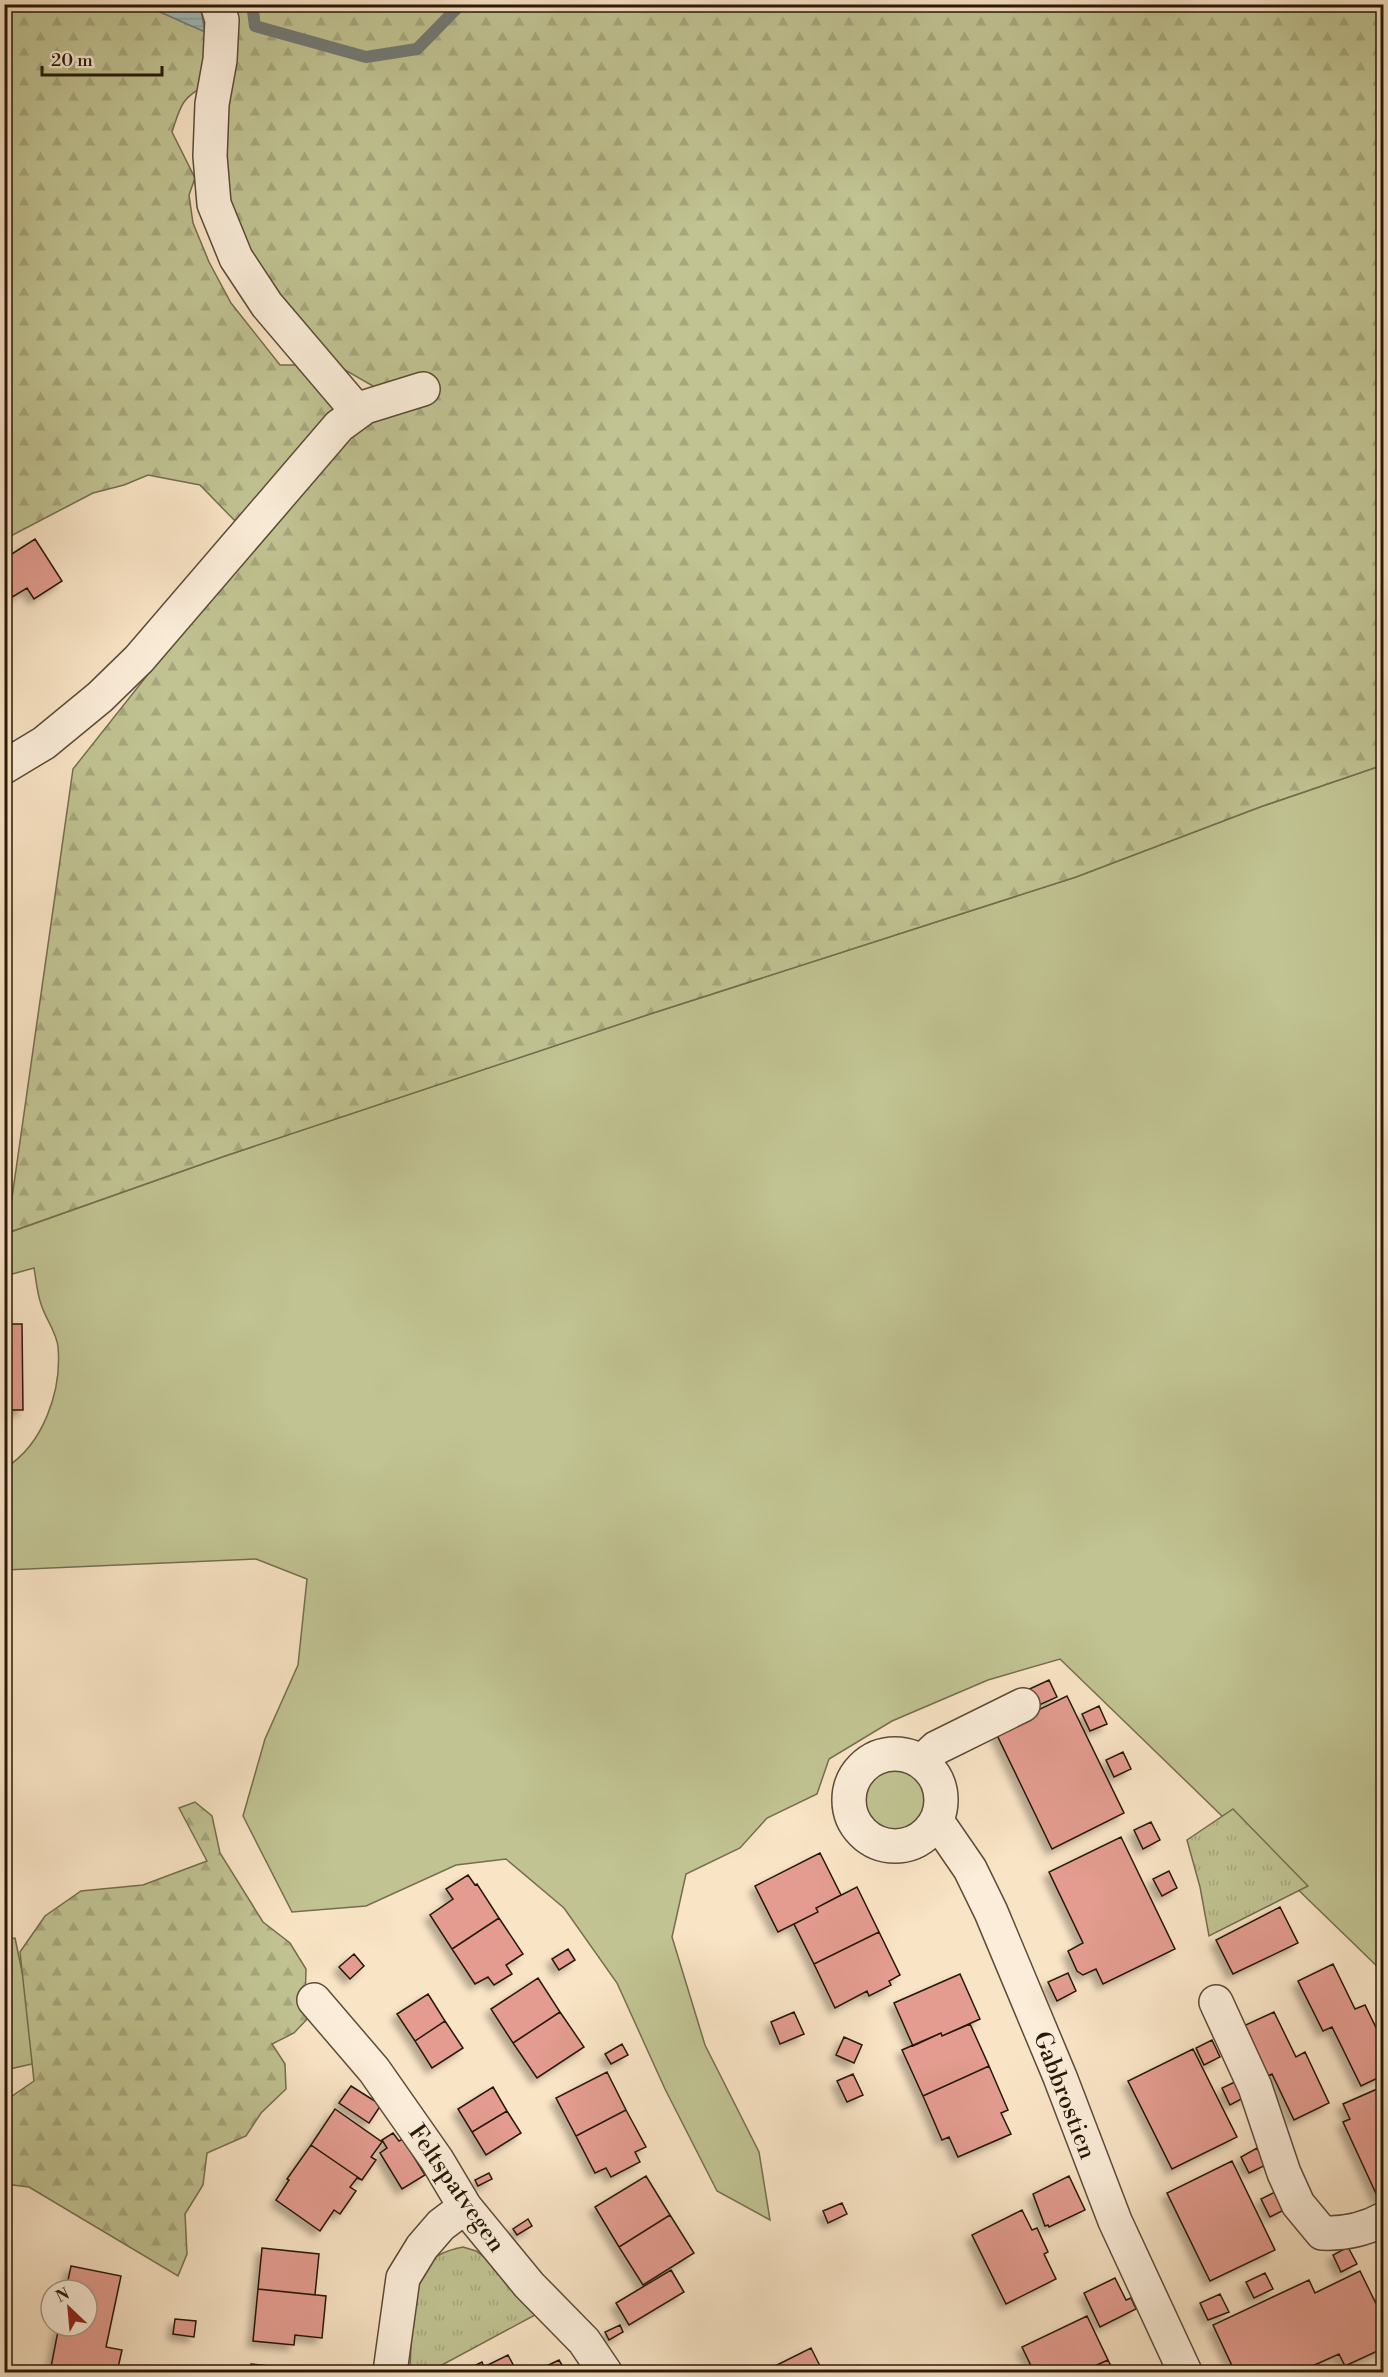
<svg xmlns="http://www.w3.org/2000/svg" width="1388" height="2377" font-family="'Libre Bodoni',serif">
<style>
.green{fill:#c1c392;stroke:#746e4e;stroke-width:1.5}
.forest{fill:url(#forest-firs);stroke:#746e4e;stroke-width:1.5}
.park{fill:url(#park-tufts);stroke:#746e4e;stroke-width:1.5}
.water{fill:url(#water-rules);stroke:#717b75;stroke-width:1.5}
.lines{fill:none;stroke-linecap:round;stroke-linejoin:round}
.stream{stroke:#717b75;stroke-width:12}
.building{fill:#e39c8f;stroke:#281909;stroke-width:1.5;filter:url(#shadow)}
.minor-casing{stroke:#5c4c38;stroke-width:36}
.minor{stroke:#fbedd9;stroke-width:33}
.labels{text-anchor:middle;stroke-width:4.5;stroke-linejoin:round;paint-order:stroke}
.street-label{font-size:24px;fill:#281909;stroke:#fbedd9}
</style>
<defs>
<pattern id="forest-firs" width="22" height="20" patternUnits="userSpaceOnUse" patternTransform="scale(1.5)"><rect width="22" height="20" fill="#c1c392"/><path d="M5 1l3.5 6h-7zM16 11l3.5 6h-7z" fill="#a6a77d"/></pattern>
<pattern id="park-tufts" width="24" height="20" patternUnits="userSpaceOnUse" patternTransform="scale(1.5)"><rect width="24" height="20" fill="#c1c392"/><path d="M3 7l-1-3M5 7V3M7 7l1-3M15 17l-1-3M17 17v-4M19 17l1-3" fill="none" stroke="#a6a77d"/></pattern>
<pattern id="water-rules" width="6" height="5" patternUnits="userSpaceOnUse" patternTransform="scale(1.5)"><rect width="6" height="5" fill="#a1bcbd"/><path d="M0 2.5h6" fill="none" stroke="#8ba1a1"/></pattern>
<filter id="shadow"><feDropShadow dx="-5.5" dy="5.5" stdDeviation="3" flood-color="#0004"/></filter>
</defs>
<rect width="100%" height="100%" fill="#f9e4c5"/>
<filter id="stains"><feTurbulence type="fractalNoise" baseFrequency=".00333" numOctaves="4"/><feColorMatrix values="0 0 0 0 .2 0 0 0 0 .09 0 0 0 0 .02 0 0 0 .5 -.17"/></filter>
<radialGradient id="worn" r=".72"><stop offset=".6" stop-color="#630" stop-opacity="0"/><stop offset="1" stop-color="#630" stop-opacity=".3"/></radialGradient>
<path class="green" d="M1383 765V1972L1060 1659 988 1680 892 1721 829 1759 817 1794 767 1818 740 1848 686 1874 672 1937 705 2045 759 2152 770 2220 717 2191 665 2089 617 1983 564 1908 506 1859 456 1865 366 1906 292 1912 243 1816 265 1739 298 1665 307 1579 256 1559 5 1570V1468C43 1445 62 1391 58 1347 57 1333 45 1318 41 1304 37 1293 36 1279 34 1268L5 1276V1234L225 1156 650 1014 1076 877 1260 807Z
M860 1800a34 34 0 1 1 68 0a34 34 0 1 1-68 0Z
M15 1938 41 2062 5 2070 4 1940Z"/>
<path class="forest" d="M5 5H193L212 14 207 85C181 97 180 108 172 132L195 178 189 195 193 223 209 262 231 303 280 365H307L351 393 236 522 200 485 148 475 124 485 93 493 5 539Z
M227 5H1383V765L1260 807 1076 877 650 1014 225 1156 7 1233 73 769 286 500 380 390 331 362 274 299 223 195Z
M195 1802 212 1816 220 1853 263 1922 290 1943 306 1969 305 2004 309 2017 294 2033 272 2044 285 2064 286 2089 261 2113 246 2136 207 2153 203 2185 185 2214 187 2254 178 2276 29 2187 5 2184V2101L34 2081 20 1952 45 1916 81 1891 143 1885 207 1861 179 1808Z"/>
<path class="park" d="M1233 1809 1308 1886 1209 1936 1200 1887 1187 1840Z
M463 2247 476 2251 488 2260 535 2315 429 2372H410C411 2350 411 2286 422 2269 432 2256 447 2250 463 2247Z"/>
<path class="water" d="M144 5H200L205 32Z"/>
<g class="lines">
<path class="stream" d="M252 4 255 26 366 57 417 49 461 4"/>
</g>
<path class="building" d="M35 539 62 581 34 599 27 588 4 602V559Z
M4 1324H22L23 1410H4Z
M1049 1680 1057 1697 1028 1710 1021 1693Z
M1067 1696 1124 1813 1052 1849 995 1731Z
M1099 1706 1107 1724 1090 1731 1082 1714Z
M1123 1752 1131 1769 1114 1777 1106 1760Z
M1151 1822 1160 1840 1143 1849 1134 1830Z
M1121 1837 1175 1949 1103 1984 1096 1969 1083 1975 1077 1971 1068 1951 1083 1943 1049 1872Z
M820 1853 841 1895 816 1908 818 1912 778 1932 755 1886Z
M1169 1871 1177 1888 1162 1896 1153 1879Z
M468 1875 475 1885 477 1884 499 1918 452 1949 430 1915 453 1899 446 1889Z
M857 1887 879 1932 814 1964 794 1924 818 1912 816 1908Z
M1280 1907 1298 1943 1233 1974 1216 1940Z
M499 1918 523 1954 506 1965 512 1974 494 1985 488 1977 475 1984 452 1949Z
M879 1932 900 1975 889 1981 891 1985 869 1996 867 1991 835 2008 814 1964Z
M568 1949 575 1960 559 1970 552 1959Z
M354 1954 364 1966 350 1979 339 1967Z
M1333 1964 1355 2009 1365 2005 1384 2044V2075L1361 2086 1332 2027 1323 2031 1298 1981Z
M1068 1973 1076 1991 1057 2001 1048 1982Z
M960 1974 980 2019 942 2036 941 2033 913 2046 894 2003Z
M538 1978 560 2012 513 2043 491 2009Z
M428 1994 445 2021 415 2041 397 2014Z
M560 2012 584 2047 537 2078 513 2043Z
M794 2012 804 2034 780 2044 771 2022Z
M1274 2012 1296 2057 1305 2052 1329 2103 1294 2120 1272 2074 1263 2078 1239 2028Z
M445 2021 463 2048 432 2068 415 2041Z
M970 2024 989 2066 923 2096 902 2050 941 2033 942 2036Z
M844 2037 862 2045 854 2063 836 2055Z
M1212 2040 1220 2057 1204 2065 1196 2048Z
M622 2044 628 2055 611 2064 605 2054Z
M1193 2049 1237 2137 1172 2169 1128 2081Z
M989 2066 1008 2110 1001 2113 1011 2134 958 2157 949 2137 942 2140 923 2096Z
M607 2072 626 2110 576 2136 556 2098Z
M853 2074 863 2095 847 2102 837 2081Z
M1239 2080 1247 2096 1230 2105 1222 2088Z
M351 2086 381 2105 369 2123 339 2103Z
M1384 2086V2198L1379 2200 1343 2122 1350 2119 1343 2104Z
M493 2087 507 2111 472 2132 458 2109Z
M335 2109 382 2142 371 2157 376 2160 362 2180 311 2145Z
M626 2110 646 2147 635 2152 640 2162 611 2177 606 2168 595 2173 576 2136Z
M507 2111 521 2133 486 2155 472 2132Z
M393 2133 399 2141 403 2139 425 2175 402 2189 380 2153 387 2148 382 2140Z
M311 2145 362 2180 357 2178 350 2187 356 2191 340 2214 334 2210 320 2231 276 2200 289 2180 287 2179Z
M1257 2148 1266 2165 1249 2173 1241 2157Z
M1232 2161 1275 2250 1210 2281 1167 2193Z
M489 2173 492 2179 478 2186 475 2180Z
M646 2176 670 2215 619 2247 595 2207Z
M1069 2176 1085 2210 1049 2227 1048 2225 1045 2226 1033 2194Z
M1277 2191 1286 2209 1270 2217 1261 2199Z
M842 2203 847 2214 828 2223 823 2211Z
M1022 2210 1032 2230 1037 2228 1048 2252 1044 2254 1056 2279 1006 2304 972 2235Z
M670 2215 694 2253 643 2285 619 2247Z
M528 2219 532 2226 517 2235 513 2229Z
M1348 2247 1357 2264 1341 2272 1333 2255Z
M262 2248 319 2254 315 2295 258 2289Z
M71 2266 121 2276 106 2347 122 2350 117 2372H50L59 2326H87V2290H66Z
M671 2270 684 2292 629 2325 616 2303Z
M1360 2271 1384 2320V2348L1345 2366 1339 2354 1299 2372H1235L1213 2325 1309 2280 1315 2293Z
M1265 2273 1273 2289 1254 2298 1246 2282Z
M1115 2278 1126 2300 1131 2298 1136 2309 1100 2327 1084 2293Z
M258 2289 326 2296 322 2338 295 2335 294 2345 253 2341Z
M1220 2294 1229 2312 1208 2320 1200 2303Z
M1087 2316 1108 2360 1081 2372H1034L1022 2347Z
M175 2319 196 2321 194 2337 173 2334Z
M620 2325 623 2332 609 2340 605 2332Z
M811 2348 823 2372H763Z
M508 2355 517 2372H462L482 2362 484 2367Z
M559 2360 566 2372H534Z
M1108 2360 1114 2372H1081Z
M251 2364 307 2370V2372H250Z"/>
<g class="lines">
<g class="minor-casing">
<path id="minor" d="M217 4 222 20 220 60 212 104 210 156 214 204 236 258 267 305 358 412
M4 767 44 743 100 697 139 659 339 426 365 407 423 389
M849 1800a46 46 0 1 1 92 0a46 46 0 1 1-92 0Z
M922 1761 936 1748 1023 1705
M937 1821 970 1869 991 1912 1060 2077 1115 2221 1185 2372
M314 2000 374 2070 437 2160 465 2207 529 2285 584 2341 605 2372
M1216 2002 1255 2087 1284 2173 1298 2204 1322 2233C1345 2234 1364 2230 1384 2219
M390 2372 403 2278 422 2247 441 2225 465 2207"/>
</g>
<use href="#minor" class="minor"/>
</g>
<g class="labels">
<g class="street-label">
<text transform="translate(1065 2095) rotate(69)" y="8">Gabbrostien</text>
<text transform="translate(457 2188) rotate(55)" y="8">Feltspatvegen</text>
</g>
</g>
<rect width="1388" height="2377" fill="none" stroke="#f9e4c5" stroke-width="24"/>
<rect x="6" y="6" width="1376" height="2365" fill="none" stroke="#281909" stroke-width="3"/>
<rect x="12" y="12" width="1364" height="2353" fill="none" stroke="#281909" stroke-width="1.5"/>
<g transform="translate(69 2308) rotate(334)"><circle r="28" fill="#fbedd9" stroke="#a79886" stroke-width="1.5"/>
<path d="M0-4.5L10 22L0 15L-10 22Z" fill="#8f2418"/>
<text y="-9" font-size="16" font-weight="bold" text-anchor="middle" fill="#281909">N</text>
</g>
<path d="M42 66v9h120v-9" fill="none" stroke="#281909" stroke-width="3"/>
<text x="51" y="66" font-size="18" fill="#281909" stroke="#fbedd9" stroke-width="4.5" paint-order="stroke">20 m</text>
<rect width="100%" height="100%" filter="url(#stains)"/>
<rect width="100%" height="100%" fill="url(#worn)"/>
</svg>
